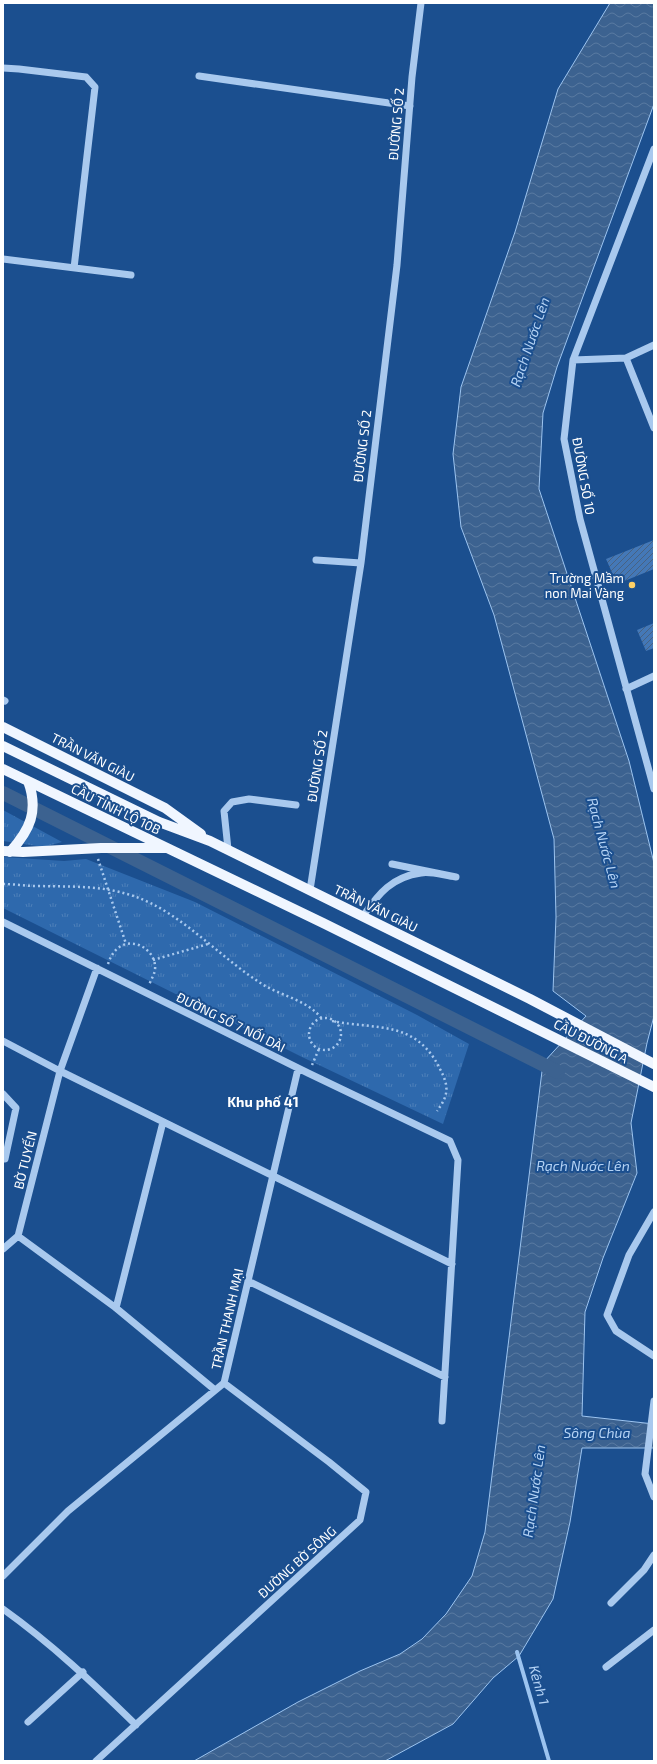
<svg xmlns="http://www.w3.org/2000/svg" width="657" height="1764" font-family="'Exo 2',sans-serif">
<style>
.park{fill:url(#park-tufts)}
.water{fill:url(#water-waves);stroke:#9cc4f0}
.lines{fill:none;stroke-linecap:round;stroke-linejoin:round}
.stream{stroke:#9cc4f0;stroke-width:4}
.canal{stroke:#3c6290;stroke-width:14}
.building{fill:url(#building-hatch)}
.path{stroke:#a9c9ee;stroke-width:2.5;stroke-dasharray:2 3;stroke-linecap:butt}
.minor{stroke:#a9c9ee;stroke-width:7}
.major{stroke:#f0f6ff;stroke-width:10}
.poi-dot{fill:#ffd166;stroke:#1b4f8f;stroke-width:1.5}
.labels{text-anchor:middle;stroke-width:4;stroke-linejoin:round;paint-order:stroke}
.street-label{font-size:13px;fill:#fff;stroke:#1b4f8f}
.poi-label{font-size:13px;fill:#fff;stroke:#1b4f8f;text-anchor:end}
.water-label{font-size:14px;font-style:italic;fill:#b5d3f5;stroke:#1b4f8f}
.neighbourhood-label{font-size:14px;font-weight:bold;fill:#fff;stroke:#1b4f8f}
</style>
<defs>
<pattern id="park-tufts" width="24" height="20" patternUnits="userSpaceOnUse"><rect width="24" height="20" fill="#2e69ad"/><path d="M3 7l-1-3M5 7V3M7 7l1-3M15 17l-1-3M17 17v-4M19 17l1-3" fill="none" stroke="#4d80b9"/></pattern>
<pattern id="water-waves" width="16" height="10" patternUnits="userSpaceOnUse"><rect width="16" height="10" fill="#3c6290"/><path d="M0 5q4-4 8 0t8 0" fill="none" stroke="#597aa1"/></pattern>
<pattern id="building-hatch" width="6" height="6" patternUnits="userSpaceOnUse"><rect width="6" height="6" fill="#4478b7"/><path d="M-1 1l2-2M0 6l6-6M5 7l2-2" fill="none" stroke="#486282"/></pattern>
</defs>
<rect width="100%" height="100%" fill="#1b4f8f"/>
<path class="park" d="M3 810 62 842 44 847 3 841Z
M3 857 64 861 86 859 195 902 417 1015 469 1044 443 1124 302 1057 3 908Z"/>
<path class="water" d="M610 3H654V104L557 367 543 413 539 489 629 761 654 863V1016L647 1043 631 1123 637 1173 603 1258 585 1312 582 1416 654 1424V1448H582L570 1522 553 1599 519 1656 493 1678 453 1724 385 1761H194L298 1702 360 1671 400 1654 422 1639 446 1614 472 1576 485 1532 543 1063 586 1016 553 991 556 917 554 839 494 615 461 527 453 454 461 387 515 232 558 89Z"/>
<g class="lines">
<path class="stream" d="M517 1652 549 1761"/>
<path class="canal" d="M3 793 558 1072"/>
</g>
<path class="building" d="M654 540V569L617 584 606 559Z
M654 623V648L646 651 637 630Z"/>
<g class="lines">
<path class="path" d="M98 859 126 944
M3 884C14 884 25 886 36 886 86 887 123 884 168 913 201 934 229 963 262 984 281 996 308 1000 322 1019
M153 960 208 944
M108 964C110 958 113 952 118 948 133 936 157 950 155 970 154 975 151 980 149 985
M309 1034a16 16 0 1 1 32 0a16 16 0 1 1-32 0Z
M332 1021C378 1030 416 1020 440 1069 449 1086 449 1095 437 1111
M312 1065 319 1049"/>
<path class="minor" d="M3 68 19 69 86 77 95 87 74 268
M199 76 410 106
M654 149 573 360 564 439 580 519 654 789
M3 259 131 275
M626 358 654 428
M573 360 626 358 654 345
M316 560 361 563
M626 689 654 676
M3 700 5 701
M228 849 224 811 232 802 249 799 296 805
M310 890 361 563 397 265 412 77 421 3
M363 916C379 893 392 877 421 873 432 871 445 876 456 877L392 864
M3 922 308 1073 450 1141 458 1160 442 1421
M3 1041 60 1071 452 1264
M3 1094 16 1108 5 1159H3
M654 1212 629 1255 607 1315 616 1331 654 1356
M18 1236 116 1308 215 1390
M3 1249 18 1236 60 1071 97 968
M248 1281 445 1377
M116 1308 163 1122
M654 1401 645 1474 654 1497
M3 1576 68 1511 224 1383 298 1069
M611 1603 644 1570 654 1555
M3 1609C52 1644 93 1683 136 1725
M606 1667 654 1630
M28 1722 83 1672
M96 1761 360 1520 366 1492 329 1462 224 1383"/>
<path class="major" d="M3 727 165 808 201 834
M3 746 159 822 210 841 530 999 654 1064
M3 769 323 923 654 1087
M3 851 23 852 101 848H165
M10 852C30 830 39 811 28 781"/>
</g>
<circle class="poi-dot" cx="632" cy="585" r="4"/>
<g class="labels">
<g class="street-label">
<text transform="translate(396 124) rotate(-85)" y="5">ĐƯỜNG SỐ 2</text>
<text transform="translate(362 446) rotate(-83)" y="5">ĐƯỜNG SỐ 2</text>
<text transform="translate(584 476) rotate(80)" y="5">ĐƯỜNG SỐ 10</text>
<text transform="translate(93 757) rotate(27)" y="5">TRẦN VĂN GIÀU</text>
<text transform="translate(317 766) rotate(-81)" y="5">ĐƯỜNG SỐ 2</text>
<text transform="translate(116 809) rotate(26)" y="5">CẦU TỈNH LỘ 10B</text>
<text transform="translate(376 908) rotate(26)" y="5">TRẦN VĂN GIÀU</text>
<text transform="translate(231 1022) rotate(26)" y="5">ĐƯỜNG SỐ 7 NỐI DÀI</text>
<text transform="translate(591 1041) rotate(27)" y="5">CẦU ĐƯỜNG A</text>
<text transform="translate(25 1160) rotate(-76)" y="5">BỜ TUYẾN</text>
<text transform="translate(227 1319) rotate(-77)" y="5">TRẦN THANH MẠI</text>
<text transform="translate(297 1562) rotate(-42)" y="5">ĐƯỜNG BỜ SÔNG</text>
</g>
<g class="poi-label">
<text x="624" y="583">Trường Mầm<tspan x="624" dy="15">non Mai Vàng</tspan></text>
</g>
<g class="water-label">
<text transform="translate(530 342) rotate(-71)" y="5">Rạch Nước Lên</text>
<text transform="translate(604 843) rotate(75)" y="5">Rạch Nước Lên</text>
<text x="583" y="1171">Rạch Nước Lên</text>
<text x="597" y="1438">Sông Chùa</text>
<text transform="translate(534 1491) rotate(-82)" y="5">Rạch Nước Lên</text>
<text transform="translate(539 1685) rotate(74)" y="5">Kênh 1</text>
</g>
<g class="neighbourhood-label">
<text x="263" y="1107">Khu phố 41</text>
</g>
</g>
<rect width="657" height="1764" fill="none" stroke="#ffffff" stroke-width="8"/>
</svg>
